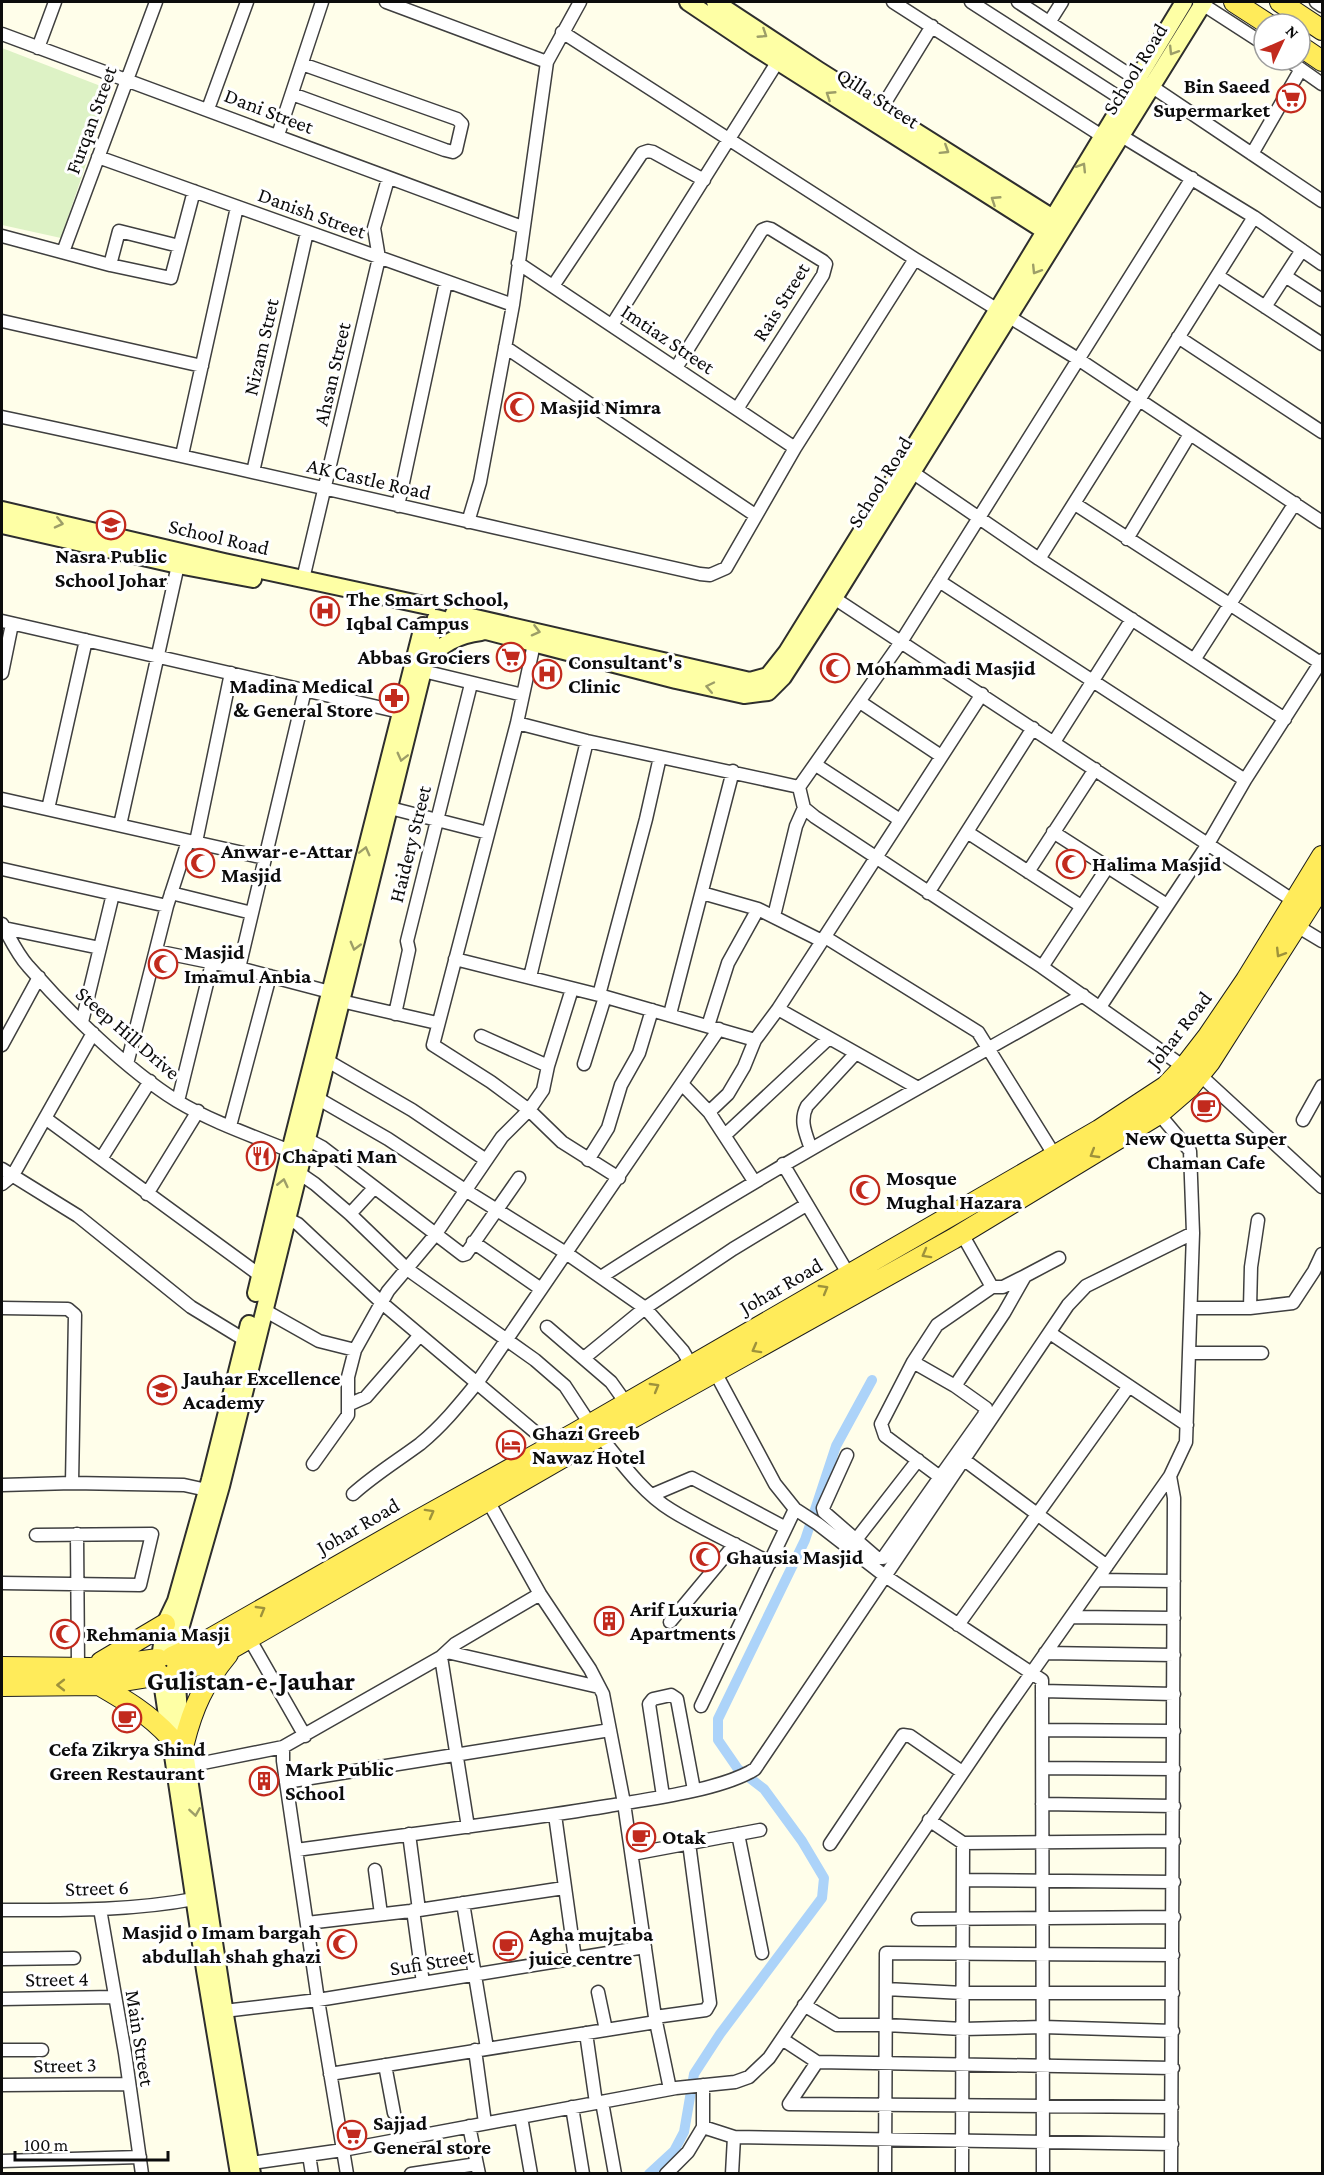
<svg xmlns="http://www.w3.org/2000/svg" width="1324" height="2175" font-family="'Crimson Pro',serif">
<style>
.pitch{fill:#ddf2c5}
.lines{fill:none;stroke-linecap:round;stroke-linejoin:round}
.canal{stroke:#acd3f9;stroke-width:10}
.street-casing{stroke:#3f3f3f;stroke-width:15}
.secondary-casing{stroke:#2e2e2e;stroke-width:20}
.primary-casing{stroke:#1d1d1d;stroke-width:22}
.street{stroke:#fff;stroke-width:12}
.secondary{stroke:#feffa5;stroke-width:16}
.primary{stroke:#ffeb5a;stroke-width:20}
.oneway{stroke:#9d9e68}
.oneway2{stroke:#9e923b}
.labels{text-anchor:middle;stroke-width:6;stroke-linejoin:round;paint-order:stroke}
.street-label{font-size:21px;fill:#0c0c0c;stroke:#fff}
.poi-label{font-size:21px;font-weight:bold;fill:#0c0c0c;stroke:#fff;text-anchor:start}
.district-label{font-size:27px;font-weight:bold;fill:#0c0c0c;stroke:#fff}
</style>
<rect width="100%" height="100%" fill="#fffeea"/>
<path class="pitch" d="M2 48 111 90 61 238 2 225Z"/>
<g class="lines">
<path class="canal" d="M649 2174 674 2151 684 2132 694 2074 720 2034 822 1898 824 1878 802 1841 764 1789 738 1769 718 1740V1719L805 1540 836 1446 872 1380"/>
<g class="street-casing">
<path id="street" d="M386 2 547 62
M893 2 1102 136
M971 2 1131 105
M1018 2 1136 79
M1199 2 1264 44
M1316 2 1322 6
M1050 21 1062 2
M562 32 915 259 1078 359 1322 522
M2 34 522 227
M38 48 55 2
M1288 60 1322 84
M1151 86 1322 201
M292 94 445 150 453 152 456 150 462 124 457 119 302 64
M208 109 247 2
M881 109 932 26
M278 135 322 2
M1120 135 1254 217 1322 264
M1252 154 1301 69
M98 157 513 305
M2 236 110 265 171 278 194 191
M63 252 156 2
M518 263 795 448
M110 265 119 231 179 246
M1218 276 1322 344
M1285 276 1322 300
M553 286 642 153 648 151 653 152 704 180
M1265 307 1302 250
M2 321 202 366
M612 325 778 61
M1178 337 1322 432
M505 347 755 515
M676 368 762 230 767 228 771 229 823 261 826 264 823 275 737 409
M2 417C235 466 467 522 700 574L710 575 726 568 795 448 915 259
M182 455 237 207
M253 472 307 232
M912 472 1039 559 1285 719
M1075 504 1322 664
M398 506 446 282
M468 522 480 482 513 305 547 62 580 2
M1127 539 1190 434
M1039 559 1254 217
M303 579 379 258 374 228 388 179
M939 581 1245 780
M834 598 1294 901
M2 621 400 712
M534 644 517 723 433 1045 491 1082 529 1110 562 1142 619 1178
M1194 660 1295 503
M423 671 523 695
M2 673 12 624
M860 702 941 756
M517 723 587 741 799 787
M1054 742 1132 619
M816 765 900 820
M2 799 265 858
M390 808 488 833
M48 809 86 640
M120 825 178 565
M967 832 1081 906
M1053 832 1167 905
M196 842 231 673
M2 869 167 906
M1028 872 1095 769
M171 893 252 913
M702 893 758 909 822 941
M928 893 1033 728
M774 916 796 826 804 808
M2 924C10 938 17 954 28 966 68 1012 126 1069 177 1101 212 1122 253 1136 290 1151
M1297 926 1322 941
M4 928 100 948
M825 937 978 1032 1055 1156
M156 951 239 968 330 992
M455 959 599 995 755 1040
M1042 967 1107 868
M239 968 305 690
M530 977 587 741
M599 995 646 819 660 757
M341 1001 437 1023
M1100 1007 1208 844 1245 780 1322 660
M778 1009 918 1088
M395 1014 409 950 407 941 471 684
M670 1014 733 771
M82 1022 113 894
M708 1026 728 963 758 909
M481 1036 548 1066
M2 1045 39 977
M326 1060 412 1110 486 1160
M127 1064 167 906 188 841
M584 1064 605 997
M1184 1067 1042 967 815 817 804 808 799 787 901 642 1192 178
M1200 1075 1322 1187
M682 1084 709 1112 754 1181
M317 1098 388 1139 465 1190 566 1253 645 1308 683 1351 694 1370
M178 1101 212 963
M709 1112 728 1094 744 1067 755 1040 778 1009 982 694
M45 1118 261 1276
M1303 1120 1322 1086
M230 1126 270 976
M725 1135 829 1038
M307 1139 322 1147 463 1255 466 1254 519 1178
M811 1149C806 1134 799 1121 807 1106L856 1053
M101 1159 150 1081
M588 1160 608 1128 621 1085 639 1053 652 1010
M783 1164 849 1275
M2 1169 78 1216 191 1307 245 1340
M299 1173 315 1184 350 1214 407 1269 535 1360 565 1386 590 1424
M2 1184 13 1175 93 1033
M147 1194 198 1111
M350 1214 374 1188
M280 1215 298 1224 382 1303 541 1437 549 1447
M962 1234 992 1287
M473 1242 541 1289
M601 1277C757 1176 921 1087 1083 995
M2 1308 68 1309 75 1315 72 1483
M1192 1308H1250L1293 1303 1314 1271 1322 1254
M1250 1308 1251 1267 1258 1220
M264 1310 319 1341 355 1350
M547 1327 611 1382 626 1403
M1050 1333 1187 1425
M1190 1353H1262
M584 1358 645 1308 733 1249 806 1205
M913 1362 955 1386 986 1408 984 1415 940 1477 885 1436 881 1424 913 1362 937 1325 992 1287H1003L1025 1276
M715 1372 775 1484 795 1509 818 1524 885 1576 1042 1680 1043 2174
M955 1386 1004 1313 1025 1276 1059 1258
M348 1405 366 1397 420 1335
M600 1436C621 1462 643 1493 671 1510 703 1530 738 1545 770 1563
M847 1455 823 1508 824 1512 877 1558H883L940 1477
M963 1459 1107 1566
M313 1464 348 1415V1377L355 1350 388 1291 435 1235 502 1137 529 1110 543 1090 548 1066 572 989
M1170 1476 1174 1498 1171 2174
M2 1485 72 1483 184 1485 216 1492
M353 1494C374 1475 397 1461 420 1444 442 1426 459 1405 477 1383L719 1029
M652 1495 692 1478 786 1528
M488 1501 540 1594 590 1669 603 1694 624 1803 655 2017 670 2089
M77 1534 78 1667
M855 1541 918 1460
M1097 1580 1174 1581
M2 1583 140 1585 152 1534 36 1535
M1071 1617 1174 1618
M670 1622 735 1544
M958 1625 1129 1386
M249 1638 305 1736
M447 1652 599 1687
M1045 1653 1174 1655
M441 1657 468 1827
M1042 1691 1174 1694
M701 1706 795 1509
M1042 1730 1174 1731
M283 1747V1761L318 2000 347 2174
M188 1766 283 1747 441 1657 455 1644 540 1594
M1043 1768 1174 1769
M286 1782 610 1730
M663 1796 649 1704 653 1699 671 1695 677 1699 694 1790
M1042 1804 1174 1806
M555 1815 575 1959
M929 1820 963 1843 1174 1841
M409 1834 419 1910
M738 1834 762 1953
M830 1844 903 1735 910 1736 962 1772
M297 1850C401 1835 505 1823 608 1806 649 1799 714 1791 750 1772L755 1769 1068 1305 1086 1286 1193 1233
M632 1854 760 1830
M375 1870 381 1914
M963 1880 1174 1882
M463 1903 487 2048
M100 1909 125 2053 142 2174
M2 1910C66 1910 131 1911 194 1899
M413 1910 423 1983
M918 1919 1174 1917
M307 1923 419 1910 564 1888
M2 1959 74 1958
M886 1989 963 1993H1173
M598 1992 606 2030
M2 1999 114 1997
M804 2005 837 2025H886L963 2029 1043 2027 1173 2031
M224 2011 318 2000 645 1947
M655 2017 706 2010 710 2003 689 1843
M586 2033 596 2103
M782 2039 817 2062 1173 2068
M2 2050H42
M475 2050 485 2123
M385 2065 394 2113
M330 2074 656 2022
M2 2085 128 2084
M703 2085V2127L734 2137 732 2174
M602 2102 615 2174
M789 2104 1172 2107
M789 2104 817 2062
M572 2107 583 2174
M521 2117 531 2174
M469 2126 479 2174
M734 2137 1172 2144
M309 2155 312 2174
M2 2161 140 2157
M251 2163 343 2150 676 2088 735 2082 749 2077 769 2058 997 1722 1170 1476 1186 1442 1193 1233 1190 1151 1159 1114
M411 2174 477 2164
M666 2174 688 2152 703 2127
M885 2174 886 1953 1173 1955
M962 2174 963 1843"/>
</g>
<g class="secondary-casing">
<path id="secondary" d="M688 2 755 47 1053 236
M715 2 818 70 1059 222
M2 510 224 562 428 606
M2 525 178 565 253 579
M454 613 750 681 768 676 787 652 932 418 1184 2
M426 661C442 644 457 635 481 632
M256 1293 290 1151 423 626
M172 1657 221 1486 436 618 676 680 744 695 768 692 783 677 834 598 1204 2
M160 1658 165 1624 176 1601 210 1480 249 1324
M176 1671 179 1713 226 2021 252 2174
M161 1675 205 1970 239 2174"/>
</g>
<g class="primary-casing">
<path id="primary" d="M1234 2 1268 24
M1280 2 1322 30
M1300 46 1322 61
M172 1657 201 1644 413 1523 575 1433 1099 1130 1166 1086 1184 1067 1208 1036 1246 980 1322 856
M101 1662 165 1624
M2 1667 91 1668 158 1659
M176 1671 206 1663 600 1436 953 1239 1159 1114 1189 1088 1210 1062 1322 886
M99 1685C125 1700 149 1714 170 1737
M2 1686 99 1685 161 1675
M184 1743C193 1707 204 1683 228 1654"/>
</g>
<use href="#street" class="street"/>
<use href="#secondary" class="secondary"/>
<use href="#primary" class="primary"/>
</g>
<defs><path id="oneway-chevron" d="M-2-3.5L2.5 0L-2 3.5" fill="none" stroke-width="1.6" stroke-linecap="round" stroke-linejoin="round" transform="scale(1.5)"/></defs>
<g class="oneway">
<use href="#oneway-chevron" transform="translate(763 34) rotate(33)"/>
<use href="#oneway-chevron" transform="translate(1173 51) rotate(122)"/>
<use href="#oneway-chevron" transform="translate(830 95) rotate(-147)"/>
<use href="#oneway-chevron" transform="translate(945 150) rotate(32)"/>
<use href="#oneway-chevron" transform="translate(1082 167) rotate(-58)"/>
<use href="#oneway-chevron" transform="translate(995 200) rotate(-147)"/>
<use href="#oneway-chevron" transform="translate(1036 270) rotate(122)"/>
<use href="#oneway-chevron" transform="translate(59 523) rotate(13)"/>
<use href="#oneway-chevron" transform="translate(536 631) rotate(14)"/>
<use href="#oneway-chevron" transform="translate(710 687) rotate(-168)"/>
<use href="#oneway-chevron" transform="translate(402 757) rotate(104)"/>
<use href="#oneway-chevron" transform="translate(365 851) rotate(-76)"/>
<use href="#oneway-chevron" transform="translate(355 946) rotate(105)"/>
<use href="#oneway-chevron" transform="translate(283 1183) rotate(-77)"/>
<use href="#oneway-chevron" transform="translate(195 1812) rotate(81)"/>
</g>
<g class="oneway2">
<use href="#oneway-chevron" transform="translate(1280 953) rotate(122)"/>
<use href="#oneway-chevron" transform="translate(1094 1154) rotate(149)"/>
<use href="#oneway-chevron" transform="translate(926 1254) rotate(151)"/>
<use href="#oneway-chevron" transform="translate(824 1289) rotate(-30)"/>
<use href="#oneway-chevron" transform="translate(756 1349) rotate(151)"/>
<use href="#oneway-chevron" transform="translate(655 1387) rotate(-30)"/>
<use href="#oneway-chevron" transform="translate(430 1513) rotate(-29)"/>
<use href="#oneway-chevron" transform="translate(261 1610) rotate(-30)"/>
<use href="#oneway-chevron" transform="translate(61 1685) rotate(180)"/>
</g>
<defs>
<g id="supermarket-ring" transform="scale(1.5)"><circle r="9.5" fill="#fff" stroke="#c22a1d" stroke-width="1.5"/><path d="M-6-5.5h2.5l.6 2H6L4.5 2H-2.5L-4.4-4H-6ZM-1.5 3.2a1.3 1.3 0 1 0 .1 0ZM3 3.2a1.3 1.3 0 1 0 .1 0Z" fill="#c22a1d"/></g>
<g id="mosque-ring" transform="scale(1.5)"><circle r="9.5" fill="#fff" stroke="#c22a1d" stroke-width="1.5"/><path d="M3.5-4.9A6 6 0 1 0 3.5 4.9A5 5 0 1 1 3.5-4.9Z" fill="#c22a1d"/></g>
<g id="school-ring" transform="scale(1.5)"><circle r="9.5" fill="#fff" stroke="#c22a1d" stroke-width="1.5"/><path d="M0-5L7-2L0 1L-7-2ZM-4 1L0 2.5L4 1V4Q0 6-4 4Z" fill="#c22a1d"/></g>
<g id="hospital-ring" transform="scale(1.5)"><circle r="9.5" fill="#fff" stroke="#c22a1d" stroke-width="1.5"/><path d="M-5-5h3v3.5h4V-5h3V5h-3V1.5h-4V5h-3Z" fill="#c22a1d"/></g>
<g id="pharmacy-ring" transform="scale(1.5)"><circle r="9.5" fill="#fff" stroke="#c22a1d" stroke-width="1.5"/><path d="M-2-6h4v4h4v4h-4v4h-4v-4h-4v-4h4Z" fill="#c22a1d"/></g>
<g id="cafe-ring" transform="scale(1.5)"><circle r="9.5" fill="#fff" stroke="#c22a1d" stroke-width="1.5"/><path d="M-5.5-4.5H6V0H3Q3 3.5 0 3.5H-2.5Q-5.5 3.5-5.5 0ZM3-3.2v2h1.7v-2ZM-6 4.5H4V6H-6Z" fill="#c22a1d"/></g>
<g id="restaurant-ring" transform="scale(1.5)"><circle r="9.5" fill="#fff" stroke="#c22a1d" stroke-width="1.5"/><path d="M-5-6h1v4h1v-4h1v4h1v-4h1v5L-1.5 .5V6h-2V.5L-5-1ZM5-6V6H3V1.5H1.5Q1.5-4 5-6Z" fill="#c22a1d"/></g>
<g id="hotel-ring" transform="scale(1.5)"><circle r="9.5" fill="#fff" stroke="#c22a1d" stroke-width="1.5"/><path d="M-6-4.5h1.5V1H6V5H4.5V3h-9V5H-6ZM-4 0a1.8 1.8 0 1 1 3.6 0ZM.5 0V-2.5h3Q6-2.5 6 0Z" fill="#c22a1d"/></g>
<g id="building-ring" transform="scale(1.5)"><circle r="9.5" fill="#fff" stroke="#c22a1d" stroke-width="1.5"/><path d="M-4-6H4V6H1V3H-1V6H-4ZM-2.5-4.3h1.7v1.8h-1.7ZM.8-4.3h1.7v1.8H.8ZM-2.5-1h1.7V.8h-1.7ZM.8-1h1.7V.8H.8Z" fill="#c22a1d"/></g>
</defs>
<g fill-rule="evenodd">
<use href="#supermarket-ring" x="1291" y="98"/>
<use href="#mosque-ring" x="519" y="407"/>
<use href="#school-ring" x="111" y="525"/>
<use href="#hospital-ring" x="325" y="611"/>
<use href="#supermarket-ring" x="511" y="657"/>
<use href="#mosque-ring" x="835" y="668"/>
<use href="#hospital-ring" x="547" y="674"/>
<use href="#pharmacy-ring" x="394" y="698"/>
<use href="#mosque-ring" x="200" y="863"/>
<use href="#mosque-ring" x="1071" y="864"/>
<use href="#mosque-ring" x="163" y="964"/>
<use href="#cafe-ring" x="1206" y="1107"/>
<use href="#restaurant-ring" x="261" y="1156"/>
<use href="#mosque-ring" x="865" y="1190"/>
<use href="#school-ring" x="162" y="1390"/>
<use href="#hotel-ring" x="511" y="1445"/>
<use href="#mosque-ring" x="705" y="1557"/>
<use href="#building-ring" x="609" y="1621"/>
<use href="#mosque-ring" x="65" y="1634"/>
<use href="#cafe-ring" x="127" y="1718"/>
<use href="#building-ring" x="264" y="1781"/>
<use href="#cafe-ring" x="641" y="1837"/>
<use href="#mosque-ring" x="342" y="1944"/>
<use href="#cafe-ring" x="508" y="1946"/>
<use href="#supermarket-ring" x="352" y="2135"/>
</g>
<g class="labels">
<g class="street-label">
<text transform="translate(1135 69) rotate(-58)" y="7">School Road</text>
<text transform="translate(878 98) rotate(33)" y="7">Qilla Street</text>
<text transform="translate(269 111) rotate(21)" y="7">Dani Street</text>
<text transform="translate(91 120) rotate(-70)" y="7">Furqan Street</text>
<text transform="translate(312 213) rotate(20)" y="7">Danish Street</text>
<text transform="translate(781 302) rotate(-58)" y="7">Rais Street</text>
<text transform="translate(668 339) rotate(34)" y="7">Imtiaz Street</text>
<text transform="translate(261 347) rotate(-77)" y="7">Nizam Stret</text>
<text transform="translate(332 374) rotate(-77)" y="7">Ahsan Street</text>
<text transform="translate(369 479) rotate(13)" y="7">AK Castle Road</text>
<text transform="translate(880 482) rotate(-58)" y="7">School Road</text>
<text transform="translate(219 537) rotate(13)" y="7">School Road</text>
<text transform="translate(410 844) rotate(-76)" y="7">Haidery Street</text>
<text transform="translate(1179 1030) rotate(-52)" y="7">Johar Road</text>
<text transform="translate(128 1033) rotate(41)" y="7">Steep Hill Drive</text>
<text transform="translate(781 1286) rotate(-30)" y="7">Johar Road</text>
<text transform="translate(358 1526) rotate(-30)" y="7">Johar Road</text>
<text transform="translate(97 1888) rotate(-2)" y="7">Street 6</text>
<text transform="translate(432 1962) rotate(-9)" y="7">Sufi Street</text>
<text transform="translate(57 1979) rotate(-1)" y="7">Street 4</text>
<text transform="translate(140 2038) rotate(81)" y="7">Main Street</text>
<text transform="translate(65 2065) rotate(-1)" y="7">Street 3</text>
</g>
<g class="poi-label">
<text x="1270" y="93" text-anchor="end">Bin Saeed<tspan x="1270" dy="24">Supermarket</tspan></text>
<text x="540" y="414">Masjid Nimra</text>
<text x="111" y="563" text-anchor="middle">Nasra Public<tspan x="111" dy="24">School Johar</tspan></text>
<text x="346" y="606">The Smart School,<tspan x="346" dy="24">Iqbal Campus</tspan></text>
<text x="490" y="664" text-anchor="end">Abbas Grociers</text>
<text x="568" y="669">Consultant's<tspan x="568" dy="24">Clinic</tspan></text>
<text x="856" y="675">Mohammadi Masjid</text>
<text x="373" y="693" text-anchor="end">Madina Medical<tspan x="373" dy="24">&amp; General Store</tspan></text>
<text x="221" y="858">Anwar-e-Attar<tspan x="221" dy="24">Masjid</tspan></text>
<text x="1092" y="871">Halima Masjid</text>
<text x="184" y="959">Masjid<tspan x="184" dy="24">Imamul Anbia</tspan></text>
<text x="1206" y="1145" text-anchor="middle">New Quetta Super<tspan x="1206" dy="24">Chaman Cafe</tspan></text>
<text x="282" y="1163">Chapati Man</text>
<text x="886" y="1185">Mosque<tspan x="886" dy="24">Mughal Hazara</tspan></text>
<text x="183" y="1385">Jauhar Excellence<tspan x="183" dy="24">Academy</tspan></text>
<text x="532" y="1440">Ghazi Greeb<tspan x="532" dy="24">Nawaz Hotel</tspan></text>
<text x="726" y="1564">Ghausia Masjid</text>
<text x="630" y="1616">Arif Luxuria<tspan x="630" dy="24">Apartments</tspan></text>
<text x="86" y="1641">Rehmania Masji</text>
<text x="127" y="1756" text-anchor="middle">Cefa Zikrya Shind<tspan x="127" dy="24">Green Restaurant</tspan></text>
<text x="285" y="1776">Mark Public<tspan x="285" dy="24">School</tspan></text>
<text x="662" y="1844">Otak</text>
<text x="321" y="1939" text-anchor="end">Masjid o Imam bargah<tspan x="321" dy="24">abdullah shah ghazi</tspan></text>
<text x="529" y="1941">Agha mujtaba<tspan x="529" dy="24">juice centre</tspan></text>
<text x="373" y="2130">Sajjad<tspan x="373" dy="24">General store</tspan></text>
</g>
<g class="district-label">
<text x="251" y="1690">Gulistan-e-Jauhar</text>
</g>
</g>
<rect width="1324" height="2175" fill="none" stroke="#0c0c0c" stroke-width="6"/>
<g transform="translate(1282 42) rotate(46)"><circle r="28" fill="#ffffff" stroke="#9e9e9e" stroke-width="1.5"/>
<path d="M0-4.5L10 22L0 15L-10 22Z" fill="#c22a1d"/>
<text y="-9" font-size="16" font-weight="bold" text-anchor="middle" fill="#0c0c0c">N</text>
</g>
<path d="M15 2151v9h153v-9" fill="none" stroke="#0c0c0c" stroke-width="3"/>
<text x="24" y="2151" font-size="18" fill="#0c0c0c" stroke="#ffffff" stroke-width="4.5" paint-order="stroke">100 m</text>
</svg>
